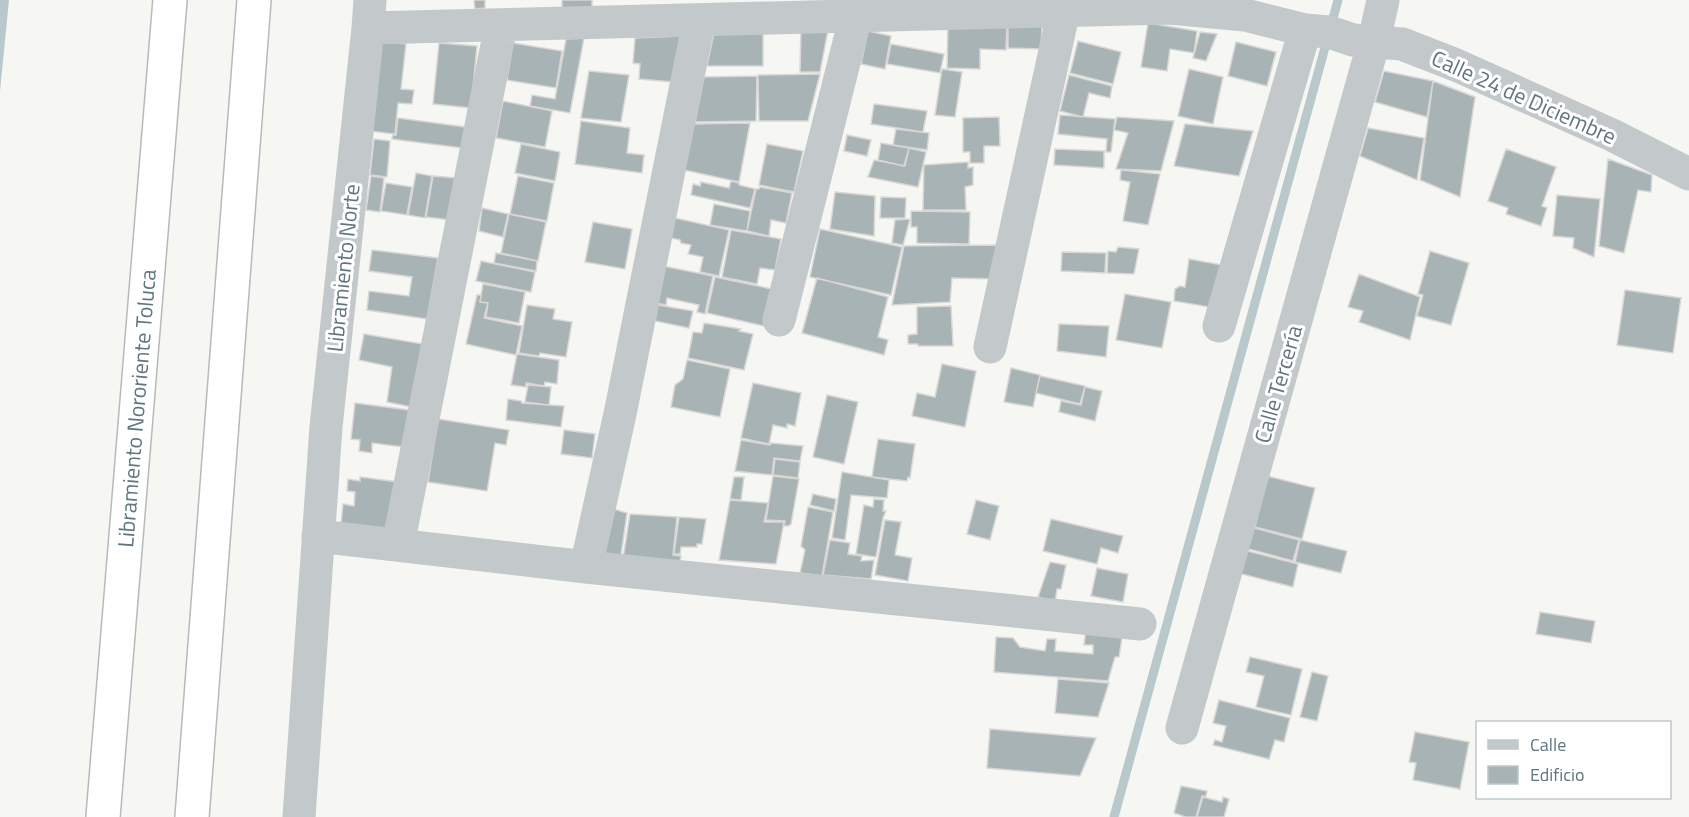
<svg xmlns="http://www.w3.org/2000/svg" width="1689" height="817" font-family="'Titillium Web',sans-serif">
<style>
.water{fill:#b9c8ca}
.lines{fill:none;stroke-linecap:round;stroke-linejoin:round}
.stream{stroke:#b9c8ca;stroke-width:9}
.building{fill:#a8b3b6;stroke:#d8d7d5;stroke-width:1.5}
.highway-casing{stroke:#b6babc;stroke-width:36}
.street{stroke:#c3c8ca;stroke-width:33}
.highway{stroke:#fff;stroke-width:33}
.labels{text-anchor:middle;stroke-width:6;stroke-linejoin:round;paint-order:stroke}
.street-label{font-size:22px;fill:#60767f;stroke:#fff}
</style>
<rect width="100%" height="100%" fill="#f6f6f3"/>
<path class="water" d="M0 0H9L0 91Z"/>
<g class="lines">
<path class="stream" d="M1114 817 1338 0"/>
</g>
<path class="building" d="M474 0H485V8L475 9Z
M562 0H592V11H562Z
M948 22 1007 24 1006 50 980 49V69L947 68Z
M1008 23 1042 24 1041 49 1008 48Z
M1148 23 1197 31 1194 53 1170 49 1167 71 1141 67Z
M801 29 828 30 820 72H800Z
M868 31 891 36 885 69 861 64Z
M714 32H763V66H707Z
M1200 32 1217 34 1206 61 1193 58Z
M682 36 673 82 639 79 640 64 633 63 635 38Z
M584 38 570 113 530 106 532 95 555 99 566 39Z
M379 41 406 44 401 89 414 90 412 104 398 103 395 134 369 131Z
M1078 41 1121 52 1113 84 1070 73Z
M1236 42 1276 52 1267 86 1228 76Z
M439 43 477 46 471 108 433 104Z
M513 43 562 51 556 88 507 80Z
M891 44 944 54 940 73 887 64Z
M942 69 962 72 955 117 935 115Z
M1189 69 1223 77 1213 124 1178 116Z
M589 71 629 75 621 122 581 118Z
M1384 71 1433 81 1427 117 1375 102Z
M820 74 808 121H759L758 75Z
M1069 75 1112 86 1110 98 1089 93 1083 117 1060 111Z
M757 76 756 121 695 122 704 77Z
M1433 81 1475 97 1460 197 1420 180Z
M503 101 552 111 545 147 496 138Z
M874 104 927 111 923 132 871 124Z
M1060 115 1115 119 1111 152H1106L1107 139 1058 134Z
M999 117 1000 146H984V163H970V152H963V118Z
M1117 117 1174 121 1161 171 1116 169 1128 133 1114 130Z
M398 118 465 127 462 148 392 139 393 134 396 135Z
M581 121 630 128 627 153 644 155 642 173 575 164Z
M750 123 739 182 684 170 694 124Z
M1185 124 1253 131 1239 176 1174 166Z
M1368 128 1424 138 1417 180 1360 156Z
M896 129 929 133 927 150 893 145Z
M847 135 871 140 867 156 844 151Z
M374 139 390 141 387 177 370 175Z
M881 143 909 148 904 166 878 160Z
M521 144 560 152 555 181 515 173Z
M767 144 803 151 794 192 759 185Z
M909 148 926 152 918 187 868 177 874 160 905 166Z
M1055 149 1104 151V168L1054 165Z
M1506 149 1556 167 1542 206 1547 208 1541 226 1506 214 1508 208 1488 201Z
M1608 159 1652 175 1651 192 1638 190 1624 253 1599 246Z
M968 162V168L973 167V185L965 187 966 210H923L924 165Z
M1121 170 1160 174 1148 225 1123 221 1130 182 1120 180Z
M416 173 432 176 425 218 408 215Z
M371 176 384 178 380 212 366 210Z
M433 176 457 178 450 220 426 217Z
M518 176 554 183 547 221 510 214Z
M731 181 739 183V185L755 189 750 208 691 195 693 184 700 186 701 182 729 188Z
M386 183 412 187 407 215 381 211Z
M760 187 792 193 786 223 771 220 769 236 747 231 756 189H759Z
M835 192 875 196 874 236 830 229Z
M1557 195 1600 199 1594 257 1573 248 1574 238 1553 236Z
M881 197 906 198 905 218H880Z
M714 204 750 211 747 231 710 225Z
M482 208 508 214 503 237 479 231Z
M911 211 970 212 969 244 917 243V227H911Z
M509 214 546 222 538 261 501 253Z
M675 218 729 230 719 276 700 272 703 257 688 254 691 245 681 243 680 240 671 238Z
M910 219 903 245 892 243 895 220Z
M593 222 632 229 625 269 585 262Z
M820 229 902 247 891 295 810 277Z
M731 230 781 239 775 270 760 268 757 284 722 277Z
M1003 245 996 279 952 278 950 302 892 305 904 246Z
M1118 247 1139 249 1134 274 1107 273 1108 251 1116 252Z
M372 250 438 258 427 319 367 310 369 291 409 296 412 277 369 271Z
M1430 251 1469 263 1451 325 1417 316 1423 295 1418 294Z
M1062 252 1106 253 1105 273 1061 271Z
M496 253 537 261 536 271 494 263Z
M1189 259 1228 266 1215 308 1174 301 1175 289 1180 286 1185 287Z
M481 261 535 272 531 292 476 281Z
M663 266 713 276 705 314 697 312 699 305 667 298 666 305 656 303Z
M1359 274 1420 297 1410 340 1359 322 1363 311 1348 307Z
M715 277 772 289 764 326 707 313Z
M817 278 888 297 878 337 888 340 884 355 802 333Z
M483 284 525 292 519 323 486 317 488 303 480 302Z
M1625 290 1681 298 1673 353 1617 345Z
M1125 294 1171 302 1162 348 1116 340Z
M477 295H481L480 302 488 303 484 318 522 326 516 355 466 344Z
M527 305 555 309 553 319 572 322 566 357 540 353 539 356 519 353Z
M658 305 693 311 689 328 655 321Z
M951 306 953 346H918V344H908V335L917 334V307Z
M704 323 741 329 739 331 753 334 744 370 688 358 693 332 702 333Z
M1059 324 1109 326 1106 357 1057 351Z
M364 334 423 344 411 407 387 402 392 367 359 360Z
M517 354 559 360 557 384 545 382 544 386 526 383V387L511 385Z
M687 360 730 369 720 417 671 407 675 385 683 379Z
M942 364 976 371 965 427 912 416 917 393 935 397Z
M1011 368 1040 375 1033 407 1004 402Z
M1040 376 1085 386 1080 404 1036 393Z
M753 383 801 393 795 426 787 424V428L773 425 769 444 741 438Z
M528 385 551 387 549 405 525 402Z
M1085 387 1102 391 1095 421 1059 412 1061 401 1081 405Z
M827 395 858 402 844 464 813 457Z
M508 399 521 401 522 403 564 406 561 427 506 420Z
M355 403 409 410 404 447 372 443V453L359 451 360 440 351 439Z
M438 419 509 430 506 445 495 443 487 491 428 482Z
M564 430 595 434 592 458 561 454Z
M878 439 915 444 910 478 908 477 907 481 872 477Z
M741 440 770 445 771 443 803 446 800 461 774 458 772 475 735 471Z
M775 459 800 462 798 478 773 475Z
M842 472 889 480 887 498 851 495 845 540 832 538Z
M773 476 799 479 791 524 788 526H784L785 521 766 520Z
M1267 476 1315 488 1302 539 1255 527Z
M360 477 398 482 392 531 341 524 343 504 354 506 355 492 347 491 348 479 360 481Z
M734 477H744L741 500 730 499Z
M813 494 836 499 834 511 810 505Z
M874 499 884 500 883 511H886L883 518 876 557 856 554 864 505 873 507Z
M730 500 768 503 764 522H784L776 564 719 560Z
M976 500 999 506 990 540 967 534Z
M808 507 833 512 822 576 800 573 805 550 801 546Z
M610 508 627 513 620 562 599 557Z
M630 514 677 517 673 555 681 556 679 566 623 559Z
M679 517 706 519 702 544H697V547H681L680 554H674Z
M1051 519 1123 536 1118 553 1101 548 1097 564 1043 551Z
M885 520 901 522 895 555 912 558 908 581 875 575Z
M1251 527 1299 540 1293 561 1245 548Z
M830 540 850 543 848 554 862 556 861 561 874 560 871 579 823 575Z
M1300 540 1347 551 1341 573 1295 562Z
M1244 550 1298 564 1293 587 1238 573Z
M1050 562 1066 565 1061 589H1057L1055 602 1038 597Z
M1097 568 1128 574 1123 602 1091 596Z
M1540 612 1595 621 1591 643 1536 634Z
M1086 629 1123 631 1119 657H1115L1108 681 994 672 996 637 1013 638 1020 647 1045 651 1047 639H1056L1055 651 1093 654V645H1084Z
M1250 657 1302 669 1291 715 1256 707 1264 676 1246 672Z
M1312 672 1328 676 1317 721 1300 717Z
M1058 679 1109 683 1098 717 1055 713Z
M1219 700 1290 718 1284 742 1275 740 1269 759 1213 745 1215 740 1222 742 1226 726 1213 723Z
M990 729 1096 738 1080 776 987 768Z
M1415 732 1469 742 1460 789 1413 780 1416 763 1409 762Z
M1181 786 1207 791 1206 796H1202L1196 817H1186L1174 813Z
M1203 797 1222 802 1223 797 1229 799 1224 817H1197Z"/>
<g class="lines">
<g class="highway-casing">
<g id="highway">
<path id="s1" d="M103 817 170 0"/>
<path d="M192 817 254 0"/>
</g>
</g>
<path class="street" d="M368 28 1170 8 1245 15 1305 30 1329 32 1353 40 1402 44 1456 65 1612 135 1689 174
M779 320 856 15
M1219 326 1305 30
M990 347 1064 10
M318 536 586 567 1140 624
M398 545 501 25
M586 567 620 414 699 21
M1182 728 1374 41 1383 0
M299 817 326 427 368 28 370 0"/>
<use href="#highway" class="highway"/>
</g>
<g class="labels">
<g class="street-label">
<text transform="translate(1524 97) rotate(24)" y="8">Calle 24 de Diciembre</text>
<text transform="translate(343 268) rotate(-84)" y="8">Libramiento Norte</text>
<text transform="translate(1278 384) rotate(-74)" y="8">Calle Tercería</text>
<text dy="8" stroke="none"><textPath href="#s1" startOffset="410">Libramiento Nororiente Toluca</textPath></text>
</g>
</g>
<rect x="1476" y="721" width="195" height="78" fill="#ffffff" stroke="#bfc8cc" stroke-width="1.5"/>
<rect x="1488" y="740" width="30" height="9" fill="#c3c8ca" stroke="#bfc8cc" stroke-width="1.5"/>
<text x="1530" y="751" font-size="18" fill="#60767f">Calle</text>
<rect x="1488" y="766" width="30" height="18" fill="#a8b3b6" stroke="#bfc8cc" stroke-width="1.5"/>
<text x="1530" y="781" font-size="18" fill="#60767f">Edificio</text>
</svg>
